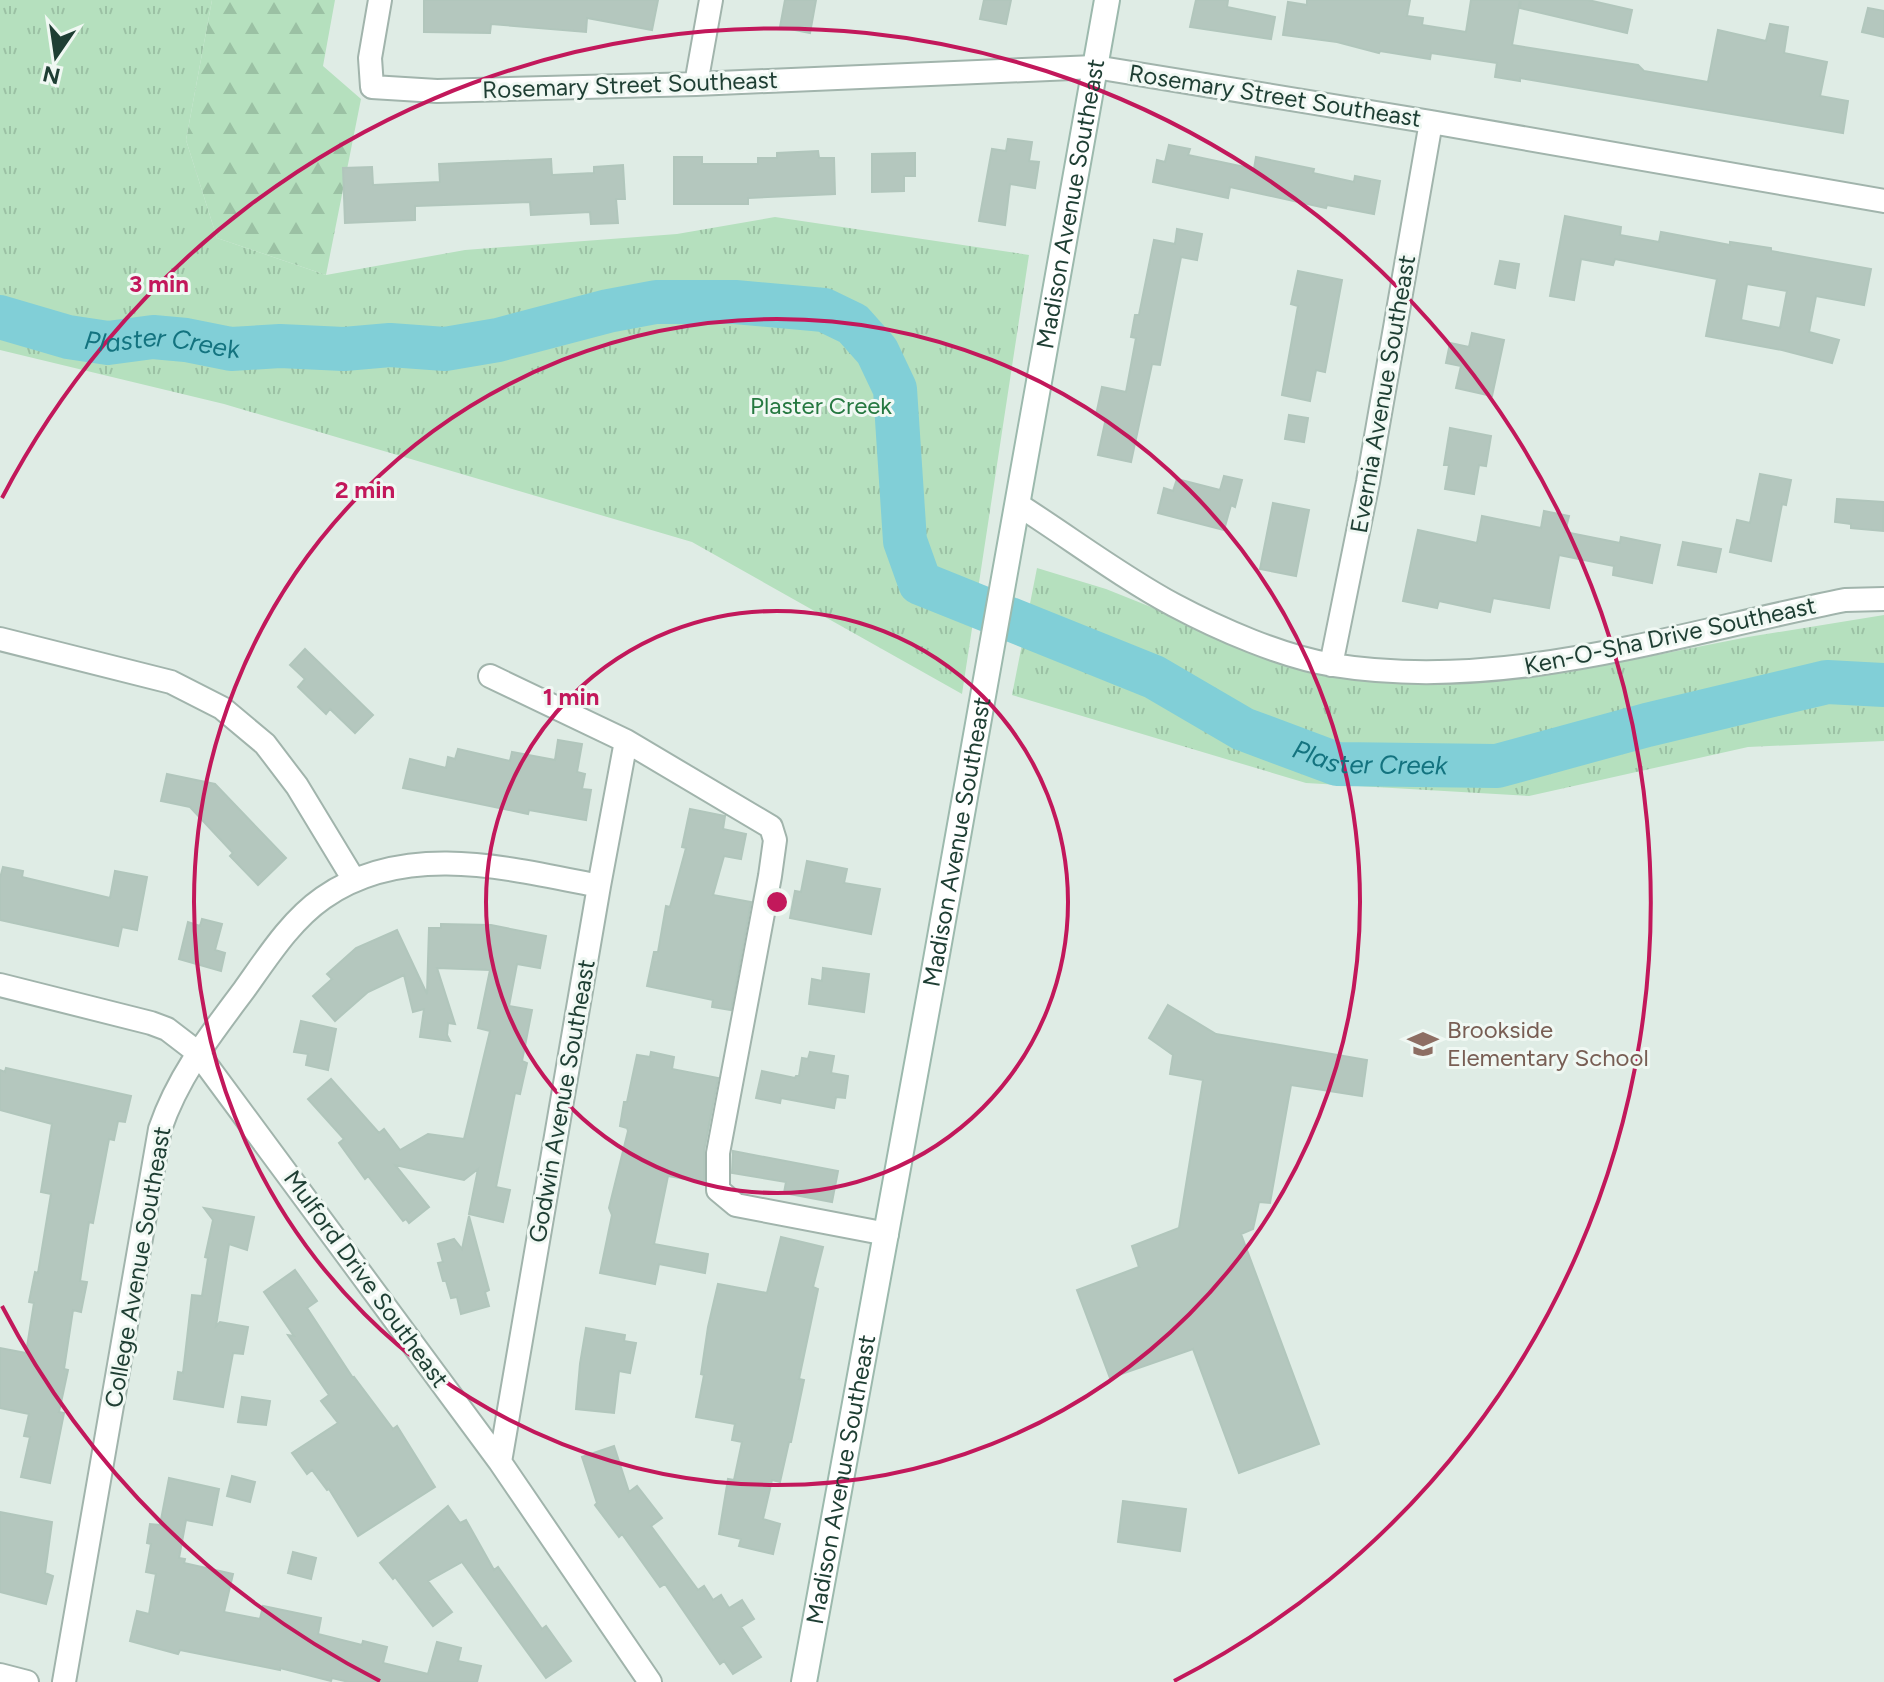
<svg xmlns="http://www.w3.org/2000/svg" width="1884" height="1682" font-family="Figtree,sans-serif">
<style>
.forest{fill:url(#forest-firs)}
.park{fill:url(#park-tufts)}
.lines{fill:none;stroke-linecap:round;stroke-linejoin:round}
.river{stroke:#81cfd7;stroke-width:44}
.building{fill:#b4c7be;stroke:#b1c6bc;stroke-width:2;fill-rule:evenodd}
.street-casing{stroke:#a1b4ac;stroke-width:26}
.secondary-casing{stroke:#9cb9ad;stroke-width:28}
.street{stroke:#fff;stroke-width:22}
.secondary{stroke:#fff;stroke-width:24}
.ring{fill:none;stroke:#c2185b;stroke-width:4}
.labels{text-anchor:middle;stroke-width:6;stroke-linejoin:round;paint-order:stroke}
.street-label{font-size:24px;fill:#1e3e33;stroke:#f0f8f3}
.park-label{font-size:24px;fill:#257840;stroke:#f0f8f3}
.education-label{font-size:24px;fill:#785e54;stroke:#f0f8f3;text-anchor:start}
.water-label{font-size:26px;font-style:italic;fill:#13737f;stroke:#f0f8f3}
.centre{fill:#c2185b;stroke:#f0f8f3;stroke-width:4}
.ring-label{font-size:24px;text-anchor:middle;font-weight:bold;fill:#c2185b;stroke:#f0f8f3;stroke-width:6;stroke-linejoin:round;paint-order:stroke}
</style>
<defs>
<pattern id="forest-firs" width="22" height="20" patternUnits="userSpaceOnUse" patternTransform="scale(2)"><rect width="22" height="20" fill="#b5e0be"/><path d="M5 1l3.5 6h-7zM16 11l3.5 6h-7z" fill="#9bc1a4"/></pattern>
<pattern id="park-tufts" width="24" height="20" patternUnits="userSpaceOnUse" patternTransform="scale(2)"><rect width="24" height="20" fill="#b5e0be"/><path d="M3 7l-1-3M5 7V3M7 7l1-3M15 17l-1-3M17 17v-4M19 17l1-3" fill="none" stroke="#9bc1a4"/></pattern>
</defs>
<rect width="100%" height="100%" fill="#dfece5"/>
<path class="forest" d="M212 0H335L323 66 361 99 326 275 217 238 186 140Z"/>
<path class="park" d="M0 0H212L186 140 217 238 326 275 465 250 677 234 775 217 1029 255 962 694 692 542 224 404 0 350Z
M1037 568 1106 589 1271 655 1344 675 1471 683 1570 672 1748 637 1884 615V741L1748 747 1529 796 1306 783 1012 695Z"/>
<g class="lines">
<path class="river" id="s1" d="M0 317 68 337 108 343 153 337 186 340 231 349 280 346 344 349 390 345 445 349 498 340 608 311 656 302H735L824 310 853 324 877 351 895 389 905 541 920 583 1154 677 1243 729 1337 764 1497 766 1647 725 1827 682 1884 685"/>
</g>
<path class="building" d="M424 0H658L652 30 587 18 586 32 491 24 490 33 424 32Z
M785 0H816L810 33 780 27Z
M984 0H1011L1006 24 980 19Z
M1196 0H1228L1227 7 1275 17 1271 39 1190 27Z
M1307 0H1410L1407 16 1423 18 1422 25 1466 32 1471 0H1520L1512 45 1638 65 1644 71 1708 82 1718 30 1766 41 1770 24 1788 27 1784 53 1827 62 1820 96 1848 101 1843 133 1520 78V81L1495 77 1497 63 1431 53 1430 59 1380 51 1379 53 1337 42 1283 35 1288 2 1307 5Z
M1521 0H1588L1632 10 1627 33 1520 8Z
M1868 8 1884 11V37L1862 32Z
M1008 139 1032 142 1029 161 1039 162 1035 188 1010 184 1005 225 979 221 992 149 1006 151Z
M1169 145 1190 149 1188 155 1254 169 1256 157 1314 169 1313 173 1354 182 1355 176 1380 181 1374 214 1327 205 1326 208 1230 187 1228 198 1153 182 1157 160 1165 162Z
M818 151 819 158H834L835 194 748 198V204H674V157H702V164H758V158H777V153Z
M915 153V176H904V191L872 192V154Z
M551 159 552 175 594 173V167L623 165 625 199H616L618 223 591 224 590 212 531 215 530 202 415 206V220L345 223 343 168 372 167 373 185 440 182 439 164Z
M1565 216 1621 227 1620 235 1659 242 1661 232 1730 245V242L1771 248V251L1871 269 1864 305 1816 296 1809 332 1839 340 1832 363 1782 350 1706 336 1717 279 1615 259 1613 265 1581 259 1574 300 1550 296ZM1747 284 1787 291 1780 328 1741 320Z
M1177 229 1202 234 1197 260 1181 257 1160 365 1152 364 1131 462 1098 455 1106 418 1096 415 1102 387 1126 392 1136 338 1131 337 1135 315H1139L1154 240 1175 244Z
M1500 261 1519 264 1515 288 1495 284Z
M1298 271 1342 280 1325 372 1316 370 1310 401 1282 395 1298 306 1291 304Z
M1472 333 1504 340 1492 396 1456 388 1461 366 1446 363 1450 343 1469 347Z
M1289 415 1308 418 1304 442 1285 439Z
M1450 428 1491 436 1486 466 1479 465 1474 494 1445 489 1449 465H1444Z
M1760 474 1791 480 1786 505 1782 504 1771 561 1730 552 1737 520 1750 523Z
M1224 476 1242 480 1235 507 1231 505 1224 530 1158 513 1164 488 1173 491 1177 479 1220 490Z
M1837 499 1884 502 1883 531 1851 528V524L1835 522Z
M1273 503 1309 510 1296 576 1260 569Z
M1544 511 1569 516 1565 532 1620 543 1621 537 1660 545 1652 583 1613 575 1614 566 1559 555 1549 608 1493 598 1490 612 1439 601 1437 608 1403 601 1418 530 1477 543 1482 516 1541 528Z
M1683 542 1721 549 1716 572 1678 565Z
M305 649 373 715 355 733 330 709 326 714 298 687 305 679 290 665Z
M558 740 582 744 577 772 585 774 582 789 591 790 586 820 529 810 528 814 403 788 410 759 446 768 448 757 455 759 458 749 510 761 512 752 555 760Z
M167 774 215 784 286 858 258 885 230 856 233 853 190 807 161 801Z
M690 809 725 816 723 829 746 834 741 859 724 856 713 895 751 902 731 1010 712 1007 713 1000 647 986 654 952H658L666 906 670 907 686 848 682 847Z
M807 861 847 869 844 883 880 889 871 934 790 918 795 891 801 892Z
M3 867 23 871 22 877 110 898 115 871 147 877 137 930 122 927 118 946 0 920V878Z
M202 919 222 924 215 950 225 953 221 971 179 959 188 922 200 926Z
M441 924 491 925 546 936 540 968 517 964 509 1006 532 1010 522 1061 527 1063 520 1094 515 1093 496 1187 510 1190 503 1222 469 1214 478 1169 464 1180 395 1165 429 1207 409 1223 406 1219 403 1221 368 1176 365 1179 339 1143 344 1139 308 1099 331 1079 379 1133 384 1129 400 1150 428 1134 464 1139 490 1031 478 1028 490 970 437 968 455 1024 448 1023 447 1035 450 1041 420 1037 424 1009 413 1012 404 975 368 992 335 1021 313 996 332 979 327 974 356 948 397 930 427 994 429 928H441Z
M823 968 869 974 864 1012 809 1004 812 979 822 981Z
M1168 1005 1216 1034 1367 1060 1362 1096 1291 1085 1270 1203 1259 1202 1253 1229 1241 1234 1319 1444 1239 1473 1193 1349 1110 1378 1077 1290 1139 1267 1132 1246 1179 1228 1203 1080 1170 1074 1173 1055 1149 1038Z
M301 1021 336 1029 328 1070 306 1065 308 1054 294 1052Z
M651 1052 674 1057 672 1069 718 1078 704 1151V1182L668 1176 654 1244 708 1254 705 1273 659 1264 655 1284 600 1273 612 1215 609 1208 628 1131 627 1128 620 1126 624 1102H627L637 1055 650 1057Z
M810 1052 834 1056 831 1073 848 1076 845 1098 836 1097 834 1108 781 1098 780 1103 756 1098 762 1071 795 1078 796 1076H799L802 1058 808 1059Z
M6 1068 131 1096 125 1122 118 1121 114 1140 109 1139 93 1223 89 1222 80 1281 87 1282 81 1312 73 1310 64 1369 68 1370 59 1412 64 1413 50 1483 21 1477 30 1437 24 1436 29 1414 0 1408V1348L26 1353 34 1303 29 1302 35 1272 38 1273 51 1194 41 1192 52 1124 0 1110V1070L5 1072Z
M733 1151 838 1171 832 1202 784 1193 786 1182 732 1173Z
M204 1208 254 1217 247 1250 229 1244 216 1326 220 1322 248 1327 243 1354 233 1353 223 1407 174 1399 178 1372 183 1373 192 1295 202 1296 208 1258 205 1257 213 1220Z
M469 1216 489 1290 485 1292 489 1306 461 1314 457 1297 451 1298 446 1281H443L438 1263 443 1262 438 1244 454 1239 462 1249Z
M781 1237 823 1247 813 1287 818 1289 799 1379 804 1380 791 1442H789L780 1482 772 1480 763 1519 780 1524 773 1554 739 1546 741 1539 719 1534 728 1479 734 1480 742 1442 732 1440 735 1424 696 1417 704 1375 701 1374 708 1327 718 1284 767 1293Z
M295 1270 317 1301 307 1308 353 1378 354 1377 393 1429 397 1426 435 1487 358 1536 329 1489 327 1490 312 1470 307 1474 292 1453 338 1423 321 1401 329 1395 288 1335 294 1336 264 1292Z
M586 1328 625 1335 624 1341 636 1343 630 1373 619 1371 614 1413 576 1409 580 1364Z
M242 1397 270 1401 266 1425 238 1422Z
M614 1446 629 1492 637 1486 662 1518 651 1526 698 1590 704 1586 713 1600 721 1595 729 1608 742 1600 754 1619 741 1627 761 1657 733 1674 724 1661 720 1664 665 1584 660 1587 622 1534 619 1537 595 1505 597 1503 582 1457Z
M232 1476 255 1482 250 1502 227 1496Z
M169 1478 219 1489 212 1525 186 1520 179 1558 185 1559 184 1563 233 1574 224 1612 260 1619 263 1606 321 1618 318 1634 362 1645 363 1641 387 1647 383 1663 428 1674 437 1642 461 1648 458 1661 481 1666 477 1682H349L332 1678 331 1681 280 1668V1670L180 1650 178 1654 130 1641 137 1611 149 1614 156 1574 146 1572 151 1544 147 1543 150 1524 160 1525Z
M1123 1501 1186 1509 1180 1551 1118 1542Z
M448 1506 460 1523 466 1520 494 1570 498 1567 542 1629 546 1626 571 1661 546 1678 462 1562 428 1581 452 1612 433 1626 395 1577 393 1579 380 1563Z
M0 1512 52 1522 45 1573 53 1576 46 1604 0 1592Z
M293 1552 316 1558 311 1579 288 1573Z"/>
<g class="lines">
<g class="street-casing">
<path id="street" d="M380 0 370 58 372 87 437 91 696 84 1095 67 1431 122 1884 201
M696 84 711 0
M1017 504C1069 537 1120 576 1174 605 1219 629 1283 657 1333 665 1506 693 1677 633 1845 600L1884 599
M0 639 171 682 222 708 265 744 297 786 354 880
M1331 665 1368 482 1431 122
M490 676 626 741 771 827 775 840 770 876 718 1153V1190L736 1205 887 1234
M0 985 151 1023 167 1029 197 1052 500 1462 650 1682
M500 1462 599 886 626 741
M0 1675 27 1682
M64 1682 160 1129C178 1076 211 1034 244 990 267 958 290 921 323 898 405 841 508 868 599 886"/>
</g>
<g class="secondary-casing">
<g id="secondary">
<path id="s2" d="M804 1682 934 971 1107 0"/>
</g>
</g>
<use href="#street" class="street"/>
<use href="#secondary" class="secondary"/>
</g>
<g class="ring">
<circle cx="777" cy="902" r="291"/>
<circle cx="777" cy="902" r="583"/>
<path d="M380 1681A874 874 0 0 1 2 1306M2 498A874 874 0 1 1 1174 1681"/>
</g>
<defs>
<g id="school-bare" transform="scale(2.4)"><path d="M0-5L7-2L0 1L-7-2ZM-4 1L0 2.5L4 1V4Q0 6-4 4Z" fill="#8d6e63" stroke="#f0f8f3" stroke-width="2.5" paint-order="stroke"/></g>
</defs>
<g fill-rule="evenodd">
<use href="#school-bare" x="1423" y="1044"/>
</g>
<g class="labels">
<g class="street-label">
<text transform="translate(630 85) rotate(-2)" y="8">Rosemary Street Southeast</text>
<text transform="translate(1275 96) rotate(9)" y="8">Rosemary Street Southeast</text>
<text dy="8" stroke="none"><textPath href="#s2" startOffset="1502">Madison Avenue Southeast</textPath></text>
<text transform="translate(1383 394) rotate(-80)" y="8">Evernia Avenue Southeast</text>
<text transform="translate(1670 636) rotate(-12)" y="8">Ken-O-Sha Drive Southeast</text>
<text dy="8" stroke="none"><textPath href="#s2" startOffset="854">Madison Avenue Southeast</textPath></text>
<text transform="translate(562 1101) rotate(-80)" y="8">Godwin Avenue Southeast</text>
<text transform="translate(138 1267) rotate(-80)" y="8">College Avenue Southeast</text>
<text transform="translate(366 1279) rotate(54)" y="8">Mulford Drive Southeast</text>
<text dy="8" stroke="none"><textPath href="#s2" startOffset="206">Madison Avenue Southeast</textPath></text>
</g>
<g class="park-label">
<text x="821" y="414">Plaster Creek</text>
</g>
<g class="education-label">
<text x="1447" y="1038">Brookside<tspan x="1447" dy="28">Elementary School</tspan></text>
</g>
<g class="water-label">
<text dy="9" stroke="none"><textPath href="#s1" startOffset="166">Plaster Creek</textPath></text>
<text dy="9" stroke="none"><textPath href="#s1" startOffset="1630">Plaster Creek</textPath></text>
</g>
</g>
<circle cx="777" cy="902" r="12" class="centre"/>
<g class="ring-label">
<text x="159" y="292">3 min</text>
<text x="365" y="498">2 min</text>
<text x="571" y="705">1 min</text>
</g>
<g transform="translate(56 56) rotate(193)" stroke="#f0f8f3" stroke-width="6" paint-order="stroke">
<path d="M0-6L14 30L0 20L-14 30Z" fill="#1e3e33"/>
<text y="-12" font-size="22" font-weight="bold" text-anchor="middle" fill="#1e3e33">N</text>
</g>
</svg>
